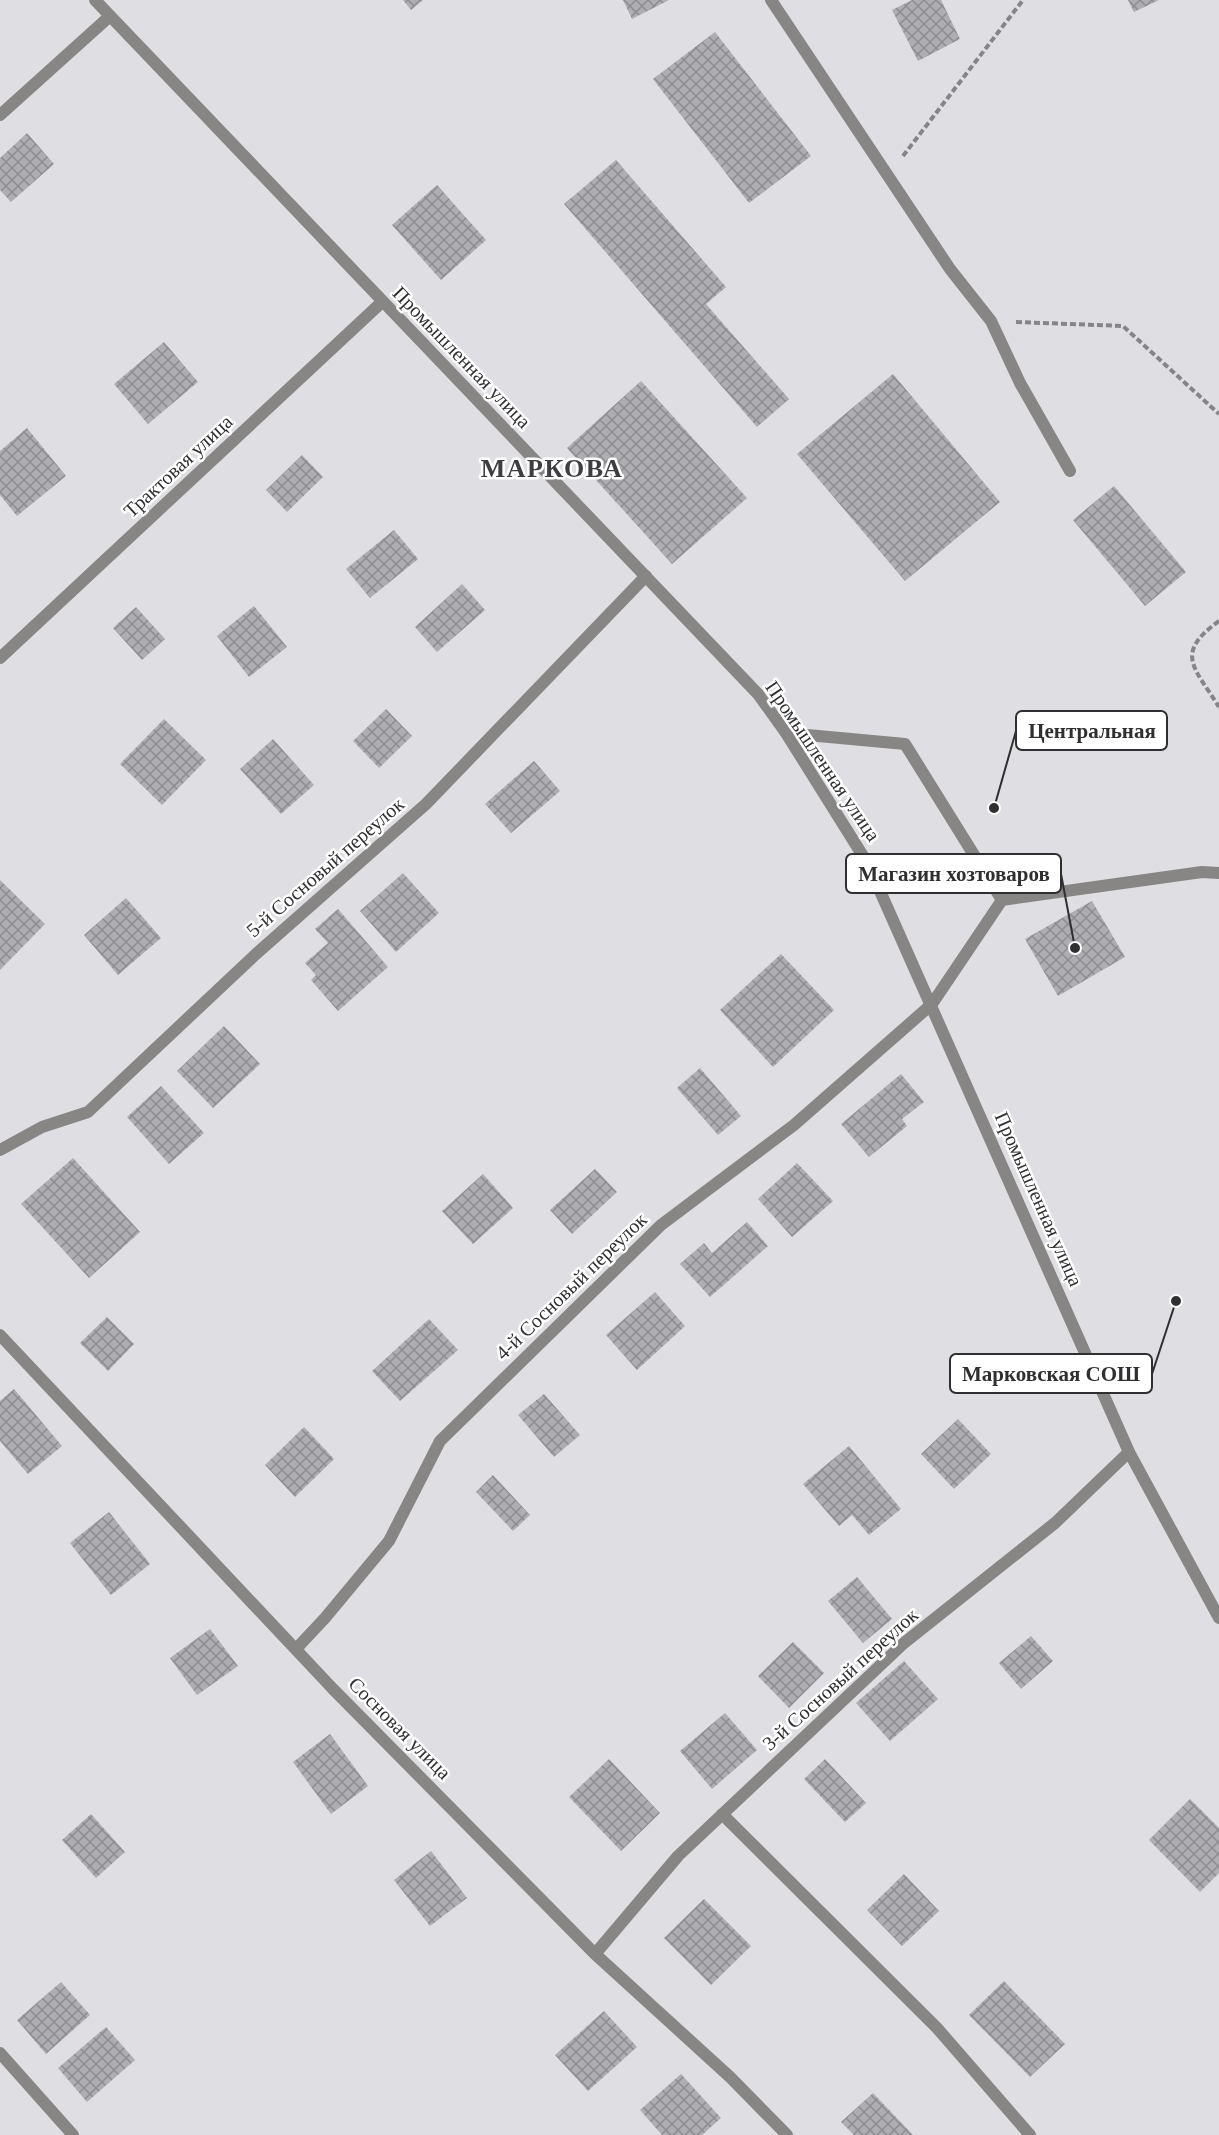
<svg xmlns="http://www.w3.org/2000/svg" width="1219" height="2135" font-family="Georgia,serif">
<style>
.building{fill:url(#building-cross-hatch)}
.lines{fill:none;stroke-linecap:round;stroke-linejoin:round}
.path{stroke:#858589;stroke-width:4;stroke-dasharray:6 3;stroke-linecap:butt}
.service{stroke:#888684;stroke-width:12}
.minor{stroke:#888684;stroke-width:12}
.tertiary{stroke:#888684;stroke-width:12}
.labels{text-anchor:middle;stroke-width:5;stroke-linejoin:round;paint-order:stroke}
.street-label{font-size:20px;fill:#2f2f31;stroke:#fff}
.district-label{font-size:26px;font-weight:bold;letter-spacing:1.5px;fill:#3e3e42;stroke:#fff}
.leader{fill:none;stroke:#2f2f31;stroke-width:2}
.callout-dot{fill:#2f2f31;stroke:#fff;stroke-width:2}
.callout{fill:#fff;stroke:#2f2f31;stroke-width:2}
.callout-label{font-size:21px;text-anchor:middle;font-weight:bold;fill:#2f2f31}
</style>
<defs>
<pattern id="building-cross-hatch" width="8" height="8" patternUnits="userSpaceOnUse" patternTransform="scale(1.5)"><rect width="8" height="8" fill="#adadb2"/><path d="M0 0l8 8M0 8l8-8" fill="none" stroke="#8d8d91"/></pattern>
</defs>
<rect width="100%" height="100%" fill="#dedee3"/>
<path class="building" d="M403 0H423L411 10Z
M623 0H669L632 19Z
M912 0H941L960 39 918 61 892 10Z
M1128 0H1159L1134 12Z
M715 32 811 156 749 203 653 79Z
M27 133 54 164 11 202 0 190V158Z
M616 160 726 287 706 304 789 399 757 427 564 204Z
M437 185 486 240 441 280 392 225Z
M164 342 198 382 148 424 114 384Z
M893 374 1000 502 905 581 797 454Z
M641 381 747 498 672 564 567 448Z
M27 428 66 476 17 516 0 495V451Z
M302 455 323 477 287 512 266 490Z
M1114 486 1186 572 1145 606 1073 520Z
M394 530 418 559 370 598 346 569Z
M462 584 485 610 437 652 415 627Z
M254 606 287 647 249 677 217 636Z
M136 607 165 639 142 660 113 628Z
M386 709 412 736 379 768 353 741Z
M164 719 206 760 162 805 120 764Z
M273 739 314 785 281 814 240 769Z
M534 761 560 791 511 833 485 804Z
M403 873 439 913 396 952 360 911Z
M0 880 45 924 0 970Z
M126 898 161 938 118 975 84 935Z
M1092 901 1125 957 1058 996 1025 939Z
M338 909 388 967 338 1011 311 980 316 975 305 963 328 943 315 929Z
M781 954 834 1010 773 1067 720 1010Z
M224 1026 260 1064 213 1108 177 1071Z
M700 1068 741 1116 718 1135 677 1088Z
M901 1074 924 1102 902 1119 907 1126 869 1157 841 1124Z
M161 1086 204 1133 169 1164 127 1117Z
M73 1158 140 1232 89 1278 21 1204Z
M797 1163 833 1201 792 1237 758 1199Z
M595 1169 617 1192 572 1234 550 1210Z
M483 1174 513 1208 473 1244 442 1211Z
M747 1222 768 1246 710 1297 680 1264 704 1243 712 1253Z
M655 1292 685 1326 637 1370 606 1335Z
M107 1317 134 1344 108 1371 80 1343Z
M429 1319 458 1350 400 1401 372 1371Z
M14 1389 62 1446 28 1474 0 1441V1401Z
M544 1394 580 1435 554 1457 518 1415Z
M958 1419 991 1454 954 1489 921 1454Z
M304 1427 334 1459 295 1497 265 1465Z
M849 1446 901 1509 869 1535 852 1515 839 1526 803 1484Z
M493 1475 530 1515 513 1531 476 1492Z
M109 1512 150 1564 111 1595 70 1543Z
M857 1577 892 1619 863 1643 828 1601Z
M210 1629 238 1666 197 1695 170 1658Z
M1031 1636 1053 1661 1021 1689 999 1663Z
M793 1642 824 1673 789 1708 758 1676Z
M904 1661 938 1699 890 1741 856 1703Z
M725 1713 757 1750 712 1789 680 1751Z
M330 1734 368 1786 331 1814 293 1762Z
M609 1759 660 1813 621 1851 569 1797Z
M825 1759 866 1803 845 1822 804 1779Z
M1190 1799 1219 1828V1873L1200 1892 1149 1840Z
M91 1814 125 1852 96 1878 62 1840Z
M431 1851 467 1898 430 1926 394 1880Z
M904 1874 939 1911 902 1946 867 1910Z
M704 1899 751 1946 711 1985 664 1938Z
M1004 1981 1065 2044 1030 2077 969 2015Z
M61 1982 90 2015 46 2054 17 2020Z
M604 2011 637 2047 588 2091 555 2055Z
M106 2027 135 2060 87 2102 58 2068Z
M681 2074 721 2118 702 2135H662L640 2110Z
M873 2093 913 2135H854L841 2122Z"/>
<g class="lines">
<path class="path" d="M903 156 1023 0
M1016 322 1123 326 1219 414
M1219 621C1173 654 1195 668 1219 707"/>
<path class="service" d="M771 0 950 269 991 321 1020 383 1070 471
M786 733 905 744 1002 900 932 1004
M1002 900 1202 872 1219 873"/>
<path class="minor" d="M0 115 110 16
M0 658 382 302
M0 1150 42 1127 88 1112 256 954 426 804 646 576
M0 1335 333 1689 595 1954 730 2077 787 2135
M296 1649 325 1618 389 1541 440 1441 661 1225 794 1125 932 1004
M722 1814 937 2028 1030 2135
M595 1954 678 1856 904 1643 1055 1523 1129 1452
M0 2053 73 2135"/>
<path class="tertiary" d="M95 0 758 694 786 733 868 864 1129 1452 1219 1618"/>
</g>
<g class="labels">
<g class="street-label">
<text transform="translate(462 357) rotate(46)" y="7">Промышленная улица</text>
<text transform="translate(178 466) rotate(-43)" y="7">Трактовая улица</text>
<text transform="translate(823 761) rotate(56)" y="7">Промышленная улица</text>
<text transform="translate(325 867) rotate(-41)" y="7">5-й Сосновый переулок</text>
<text transform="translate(1039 1199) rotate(66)" y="7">Промышленная улица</text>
<text transform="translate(571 1286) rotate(-44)" y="7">4-й Сосновый переулок</text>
<text transform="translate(840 1679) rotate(-42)" y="7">3-й Сосновый переулок</text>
<text transform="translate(400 1728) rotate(45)" y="7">Сосновая улица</text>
</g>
<g class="district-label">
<text x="552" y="477">МАРКОВА</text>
</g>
</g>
<path class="leader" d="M994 808L1016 731M1075 948L1061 874M1176 1301L1152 1374"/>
<g class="callout-dot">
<circle cx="994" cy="808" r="6"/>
<circle cx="1075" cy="948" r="6"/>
<circle cx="1176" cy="1301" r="6"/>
</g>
<g class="callout">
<rect x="1016" y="711" width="151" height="39" rx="6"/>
<rect x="846" y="854" width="215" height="39" rx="6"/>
<rect x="950" y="1354" width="202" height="39" rx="6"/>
</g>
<g class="callout-label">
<text x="1092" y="738">Центральная</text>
<text x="954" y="881">Магазин хозтоваров</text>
<text x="1051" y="1381">Марковская СОШ</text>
</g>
</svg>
